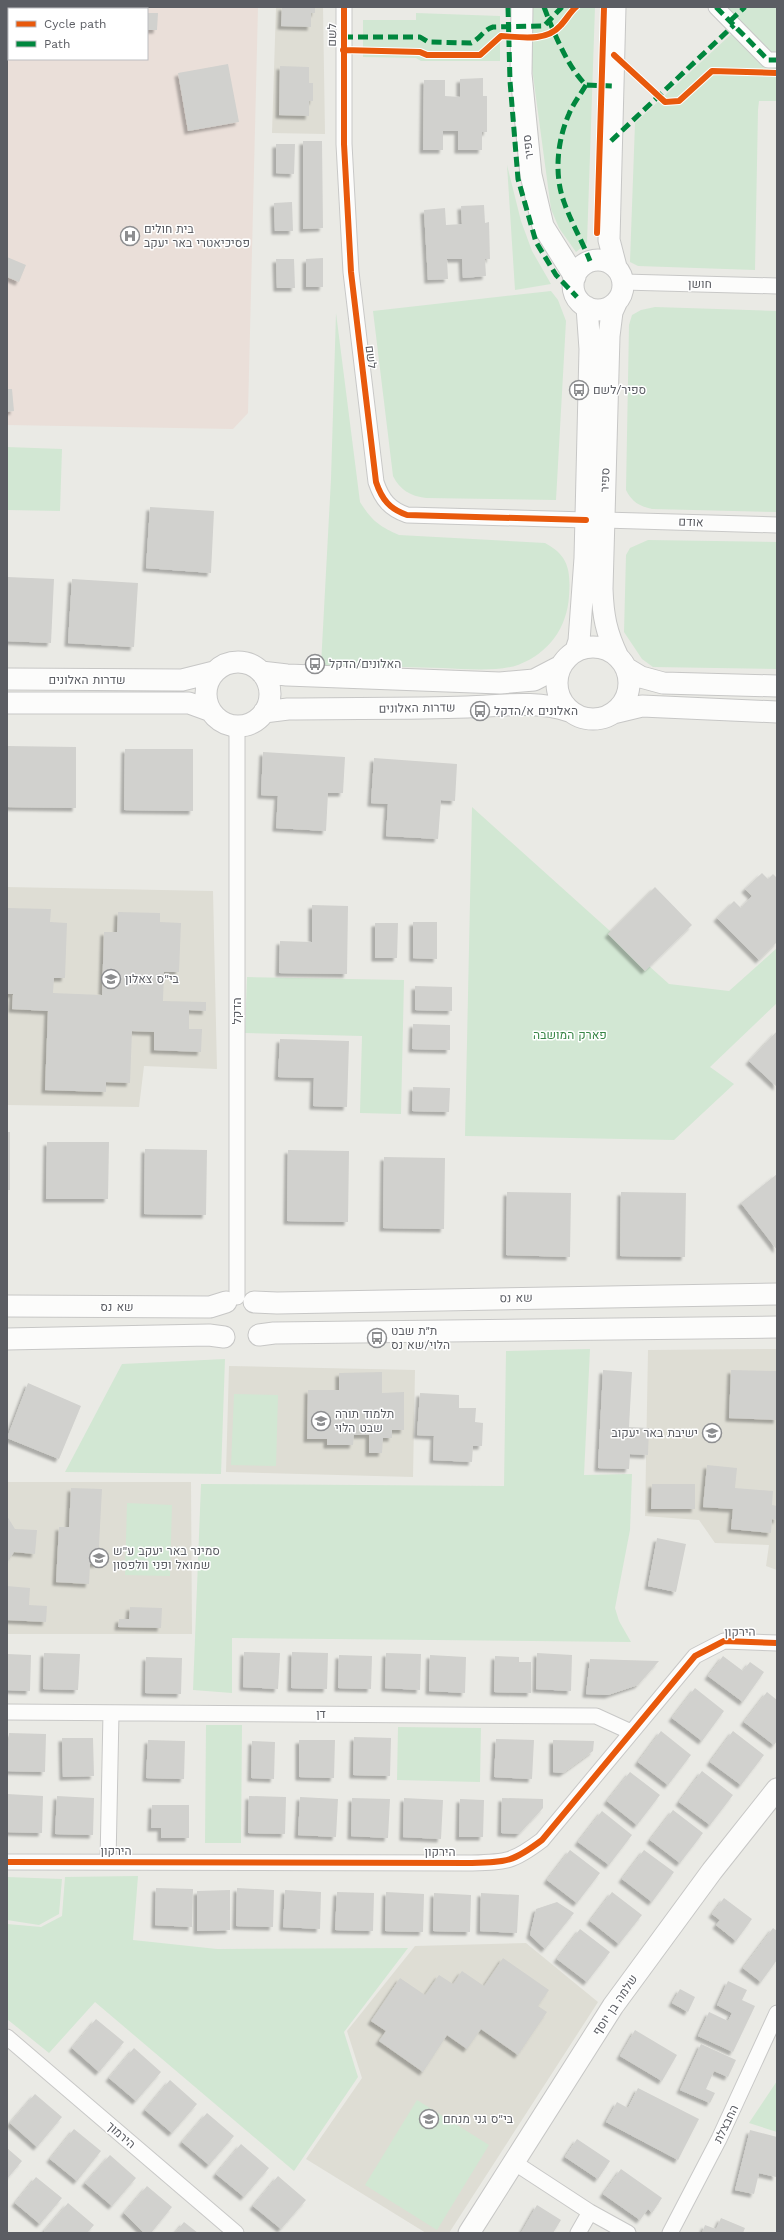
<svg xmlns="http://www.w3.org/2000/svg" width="784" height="2240" font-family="'Work Sans',Heebo,sans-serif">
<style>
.education{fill:#deddd4}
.medical{fill:#eadfd9;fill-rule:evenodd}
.green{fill:#d2e7d3}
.building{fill:#d1d1ce;filter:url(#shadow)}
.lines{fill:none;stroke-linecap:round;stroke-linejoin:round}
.street-casing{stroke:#c8c8c7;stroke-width:17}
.secondary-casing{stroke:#c7c7c6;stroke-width:23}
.street{stroke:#fcfcfb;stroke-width:15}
.secondary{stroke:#fcfcfb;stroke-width:21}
.quiet{stroke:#00873e;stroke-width:5;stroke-dasharray:10 5;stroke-linecap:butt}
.cycleway-casing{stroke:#fff;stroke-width:8}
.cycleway{stroke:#e8590c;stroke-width:6}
.labels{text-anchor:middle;stroke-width:3;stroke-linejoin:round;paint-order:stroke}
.street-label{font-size:12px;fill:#5b5d63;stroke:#fff}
.poi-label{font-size:12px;fill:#5b5d63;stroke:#fff;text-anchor:start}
.park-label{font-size:12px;fill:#388546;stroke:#fff}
</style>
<defs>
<filter id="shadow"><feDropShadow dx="-3.5" dy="3.5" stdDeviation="1" flood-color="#0004"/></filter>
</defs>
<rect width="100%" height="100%" fill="#eaeae5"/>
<path class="education" d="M276 7H323L325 134 272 133Z
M7 887 213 891 217 1069 144 1066 139 1107 7 1105Z
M777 1349V1570L766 1566 769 1545 715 1543 699 1520 645 1516 648 1350Z
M229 1366 415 1370 413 1477 226 1472Z
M7 1482H191L192 1634H7Z
M526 1943 598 2002 449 2233H426L306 2159 362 2078 347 2031 415 1946Z"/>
<path class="medical" d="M7 7H258L248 413 233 429 7 425ZM9 9H147V59H9Z"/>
<path class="green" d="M532 7H595L587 243 576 252 559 228 551 209 532 68Z
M724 7H777V101H759L758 110 755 270 638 266 630 262 635 123 741 25Z
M416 13 500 16V61H421L416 58 363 57V20H416Z
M507 165 521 221 532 251 551 284 515 290Z
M551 291 558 300 566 321 556 500 426 498C410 496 400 490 393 476L373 311Z
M655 307 777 311V512L652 509C639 506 632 502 626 490L629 325 632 315 641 310Z
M336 313 360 502C372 521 379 526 399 535L545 543C568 555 571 570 569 596 567 628 549 653 518 665 497 672 465 669 443 668 402 667 362 666 321 665L331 479Z
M7 447 62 449 60 511 7 510Z
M648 540 777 542V669L653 667 642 659 624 632 626 555 630 548Z
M472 807 669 984 729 991 777 948V1003L710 1067 734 1084 674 1140 465 1136Z
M247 977 404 980 401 1114 360 1113 362 1036 245 1033Z
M590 1349 584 1475 632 1474 630 1530 615 1608 619 1621 631 1642 232 1638V1693L193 1690 201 1484 504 1486 506 1351Z
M225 1359 221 1474 65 1472 122 1364Z
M234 1394 278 1395 276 1466 231 1465Z
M127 1503 172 1505 170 1576 125 1575Z
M206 1725H242L241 1843H205Z
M398 1727 481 1728 480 1782 397 1780Z
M138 1876 133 1940 217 1949 408 1948 344 2032 358 2077 294 2171 95 2002 49 2053 7 2019V1924L41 1927 62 1916 65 1877Z
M7 1877 62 1879 59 1914 39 1925 7 1920Z
M777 2081V2132L749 2123Z
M417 2100 489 2145 437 2230 365 2185Z"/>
<path class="building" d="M7 7H99V9H9V29H7Z
M282 7H315V13H311V27L281 26Z
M147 13H158L157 30H147Z
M228 64 239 122 188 131 178 73Z
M280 66 309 67V83H313V101H309V116L279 115Z
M483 78V96H487V132H482V150H458V131H443V150H423L424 80H445V96L460 97V79Z
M303 141H322L323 228 303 229Z
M276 144H295L294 174 276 173Z
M292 202 293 231H275L274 203Z
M484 205 485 223 489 222 490 259H485L486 276 463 278 462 259H447L448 279 428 280 424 210 445 208 446 225 462 224 461 206Z
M7 257 26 265 19 282 7 277Z
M323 258V287H306V259Z
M276 259H294L295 288H277Z
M7 389H12L14 411 7 412Z
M150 507 214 511 211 573 146 568Z
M7 577 54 579 51 643 7 641Z
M72 579 138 583 134 647 68 643Z
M8 746 76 747V808L7 807Z
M125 749H193V811L124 810Z
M263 752 345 757 343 793H328L326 831 276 828 278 796 261 795Z
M374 758 457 764 455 801 441 800 438 839 386 836 388 804 371 803Z
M762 873 768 879 773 874 777 878V942L759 960 717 918 734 901 741 908 752 896 745 889Z
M655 887 692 925 645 971 608 934Z
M312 905 348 906 347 974 279 973 280 941 312 942Z
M7 908 51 909 50 922 67 923 65 978H54L53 993 102 995 104 932H117L118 912 160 913V922L181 923 179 972H164L163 1001 206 1002V1011L189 1010V1029H202L201 1052 154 1050V1032L132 1031 130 1083 106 1082V1092L45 1090 48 1011 12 1009 13 994H7Z
M413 922H437V959L413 958Z
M375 923H398L397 958H375Z
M415 986 452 987V1011L415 1010Z
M413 1024 450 1025V1050L412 1049Z
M777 1031V1087L749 1061Z
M280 1039 349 1041 347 1107 313 1106 314 1078 278 1077Z
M413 1087 450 1088 449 1112 412 1111Z
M7 1132H10V1190H7Z
M47 1142H109L108 1199H46Z
M145 1149 207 1150 206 1215 144 1214Z
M288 1150 349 1151 348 1222 287 1221Z
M384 1157 445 1158 444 1229 383 1228Z
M777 1174V1250L741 1203Z
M507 1192 571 1193 570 1257 506 1255Z
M621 1192 686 1193 685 1257 620 1256Z
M603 1370 632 1372 629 1427 649 1428 648 1455 630 1454 629 1469 598 1468Z
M731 1370 777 1371V1420L729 1418Z
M382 1372V1393L404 1392V1430H392V1438H383L382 1453H369V1435H354L353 1445H327V1439H307L308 1390H339V1373Z
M28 1383 81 1406 59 1459 7 1438Z
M420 1393 459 1395V1408H476L475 1422 483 1423 482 1446H473L472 1462 433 1460 434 1436 417 1435Z
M707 1465 737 1468 735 1488 773 1491 772 1505 777 1506V1520L772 1519 771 1533 731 1529 733 1509 703 1507Z
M652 1484H695V1509H651Z
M71 1488 102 1489 98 1564H90L89 1584 56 1582 59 1527H69Z
M7 1516 15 1529 37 1530 35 1554 14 1552 7 1563Z
M657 1538 686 1544 676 1592 648 1586Z
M7 1586 30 1588 29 1605 47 1606 46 1622 7 1620Z
M130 1607 162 1608 161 1628 118 1627 119 1619H129Z
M244 1652 280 1653 278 1689 243 1687Z
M292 1652 328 1653 327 1689 291 1688Z
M44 1653 80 1654 78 1690 43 1689Z
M386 1653 421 1654 420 1690 385 1688Z
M537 1653 572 1655 571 1691 536 1689Z
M7 1654 31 1655 30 1691 7 1690Z
M339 1655 372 1656 371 1689 338 1688Z
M430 1655 466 1657 465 1693 429 1691Z
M495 1656 519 1657V1662H531V1693L494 1692Z
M723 1656 743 1671 750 1662 764 1672 743 1702 708 1676Z
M146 1657 182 1658 181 1694 145 1693Z
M590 1659 659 1661 638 1685 608 1695 586 1694Z
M695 1688 724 1711 702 1741 672 1718Z
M767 1692 777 1700V1741L774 1745 744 1722Z
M661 1731 691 1755 668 1785 638 1762Z
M733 1731 764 1755 741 1785 710 1762Z
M9 1733 46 1734 45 1772 7 1771Z
M354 1737 391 1738 390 1776 353 1775Z
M62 1738H93L94 1776 63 1777Z
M496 1739 534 1740 532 1779 494 1777Z
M148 1740 185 1741 184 1779 146 1778Z
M299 1740H335L334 1778 299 1777Z
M553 1740 594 1741 593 1751 563 1773 553 1772Z
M252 1741 275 1742 274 1779 251 1778Z
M702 1771 733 1795 710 1825 679 1802Z
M630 1772 660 1795 637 1825 607 1801Z
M7 1794 43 1796 42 1833 7 1832Z
M57 1796 94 1798 93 1835 55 1834Z
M249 1796 286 1797 285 1834 248 1833Z
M300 1797 338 1799 336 1837 298 1835Z
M352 1798 390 1799 388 1838 351 1836Z
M404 1798 443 1800 441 1839 403 1837Z
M502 1798 543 1799V1808L519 1834 501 1833Z
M460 1799 484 1800 483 1837H459Z
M152 1805H189V1838H161V1828H151Z
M673 1810 703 1833 680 1863 650 1840Z
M602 1811 632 1835 609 1865 578 1842Z
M570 1850 600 1873 577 1903 547 1880Z
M644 1850 674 1872 652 1902 622 1879Z
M156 1888 193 1889 192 1927 155 1925Z
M237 1888 274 1890 273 1927 236 1926Z
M230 1890V1930L197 1931V1891Z
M285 1890 321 1892 320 1929 283 1927Z
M337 1892 374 1893 373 1931 335 1930Z
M386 1892 424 1894 423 1932 385 1931Z
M612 1892 642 1915 619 1944 590 1921Z
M434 1893 471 1895 470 1932 433 1931Z
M481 1893 519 1895 517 1933 480 1931Z
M724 1898 752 1919 736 1941 716 1925 720 1920 712 1914Z
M557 1902 574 1913 545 1949 530 1935 536 1909Z
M773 1928 777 1931V1960L761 1982 743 1968Z
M580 1929 610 1952 587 1982 557 1959Z
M503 1958 549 1990 538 2006 547 2012 518 2055 481 2029 467 2049 447 2035 423 2072 379 2041 386 2031 371 2021 400 1978 425 1995 439 1975 453 1984 462 1971 484 1986Z
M728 1981 747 1990 742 2000 755 2006 733 2052 698 2036 709 2012 728 2021 732 2013 717 2005Z
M680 1989 695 1997 688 2012 672 2003Z
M96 2019 124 2042 99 2072 72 2048Z
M635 2030 677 2055 662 2081 620 2056Z
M701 2044 736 2060 728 2077 714 2071 706 2089 715 2093 710 2103 680 2090Z
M134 2048 161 2072 136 2101 109 2078Z
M170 2080 197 2104 172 2133 145 2110Z
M638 2088 699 2119 678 2160 606 2122 617 2102 628 2108Z
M35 2094 62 2117 37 2147 10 2123Z
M207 2113 234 2136 209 2165 182 2142Z
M74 2129 101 2151 77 2181 50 2159Z
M750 2130 777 2137 776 2177 759 2173 754 2194 735 2190Z
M577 2139 610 2161 598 2179 565 2157Z
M241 2144 269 2168 244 2197 216 2174Z
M7 2148 22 2161 7 2179Z
M110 2155 136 2178 112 2206 85 2183Z
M621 2169 662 2198 652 2213 648 2209 640 2220 603 2194Z
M278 2176 306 2200 281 2229 253 2206Z
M36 2177 62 2198 40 2224 15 2203Z
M147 2186 172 2207 151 2233H144L124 2213Z
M68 2203 94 2225 87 2233H46L44 2231Z
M537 2205 561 2220 553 2233H521Z
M721 2218 745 2228 743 2233H702L705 2225 716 2229Z
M184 2222 198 2233H175Z"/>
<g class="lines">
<g class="street-casing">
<path id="street" d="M344 7V144L351 272 376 482C382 500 390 509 407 515L586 520
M716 7 768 60H777
M623 282 777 286
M604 520 777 525
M237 1297V726
M7 1712 596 1716 631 1732
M7 1862 471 1863C507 1862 513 1862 542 1840L695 1656 724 1641 777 1643
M108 1862 111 1713
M7 2037 236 2233
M515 2163 590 2212 628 2233
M578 2233 590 2212
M670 2233 719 2139 777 2013"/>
</g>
<g class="secondary-casing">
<path id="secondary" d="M522 7 521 74 531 175 543 226 575 277
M615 7 609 240 616 267
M573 285a25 25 0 1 1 50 0a25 25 0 1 1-50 0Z
M617 301 612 312 609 336 602 589C603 616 606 632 618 657
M557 683a36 36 0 1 1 72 0a36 36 0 1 1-72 0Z
M576 650 579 641 585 558 590 349 587 307
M206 694a32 32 0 1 1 64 0a32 32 0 1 1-64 0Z
M626 668 641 677 663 683 777 686
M261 672 287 675 500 683 534 680 559 667
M7 679 182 680 214 672
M7 703H189L211 711
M264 712 288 709C348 708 408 709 467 707 502 706 535 700 569 711
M613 713 642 706 777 712
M254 1302 277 1303 777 1294
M7 1306 210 1307 226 1302
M259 1335 274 1333 777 1327
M7 1339 209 1335 224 1337
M469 2233 613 2006 712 1871 777 1789"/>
</g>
<use href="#street" class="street"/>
<use href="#secondary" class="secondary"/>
<path class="quiet" d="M508 7 510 81 518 179 536 242 556 275 577 297
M544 7C553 31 568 68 586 85L613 86
M716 7 768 60H777
M730 21 745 7
M343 37H420L428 42 471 43C480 39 483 30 493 27L544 26 562 7
M586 85C580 95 573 104 569 114 557 141 554 175 564 202 571 222 582 241 590 261
M611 141 734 25"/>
<g class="cycleway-casing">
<path id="cycleway" d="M344 7V144L351 272 376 482C382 500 390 509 407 515L586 520
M343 50 420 52 427 55H480L501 36C520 37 546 42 560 26 566 20 570 12 576 7
M614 55 665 102 679 101 712 71 777 73
M597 233 604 7
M7 1862 471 1863C507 1862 513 1862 542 1840L695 1656 724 1641 777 1643"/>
</g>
<use href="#cycleway" class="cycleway"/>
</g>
<defs>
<g id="hospital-ring" transform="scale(1)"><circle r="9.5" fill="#fff" stroke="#8d8e90" stroke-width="1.5"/><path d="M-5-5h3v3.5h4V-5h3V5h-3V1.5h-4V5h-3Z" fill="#8d8e90"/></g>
<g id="bus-ring" transform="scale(1)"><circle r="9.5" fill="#fff" stroke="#8d8e90" stroke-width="1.5"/><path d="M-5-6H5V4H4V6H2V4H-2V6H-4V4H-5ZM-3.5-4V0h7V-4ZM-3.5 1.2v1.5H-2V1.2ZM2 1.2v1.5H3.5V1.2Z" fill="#8d8e90"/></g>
<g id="school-ring" transform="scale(1)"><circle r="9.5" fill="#fff" stroke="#8d8e90" stroke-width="1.5"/><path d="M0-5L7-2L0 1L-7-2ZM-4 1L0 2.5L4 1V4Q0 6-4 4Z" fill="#8d8e90"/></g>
</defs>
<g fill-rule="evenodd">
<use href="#hospital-ring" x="130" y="236"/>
<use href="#bus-ring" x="579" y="390"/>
<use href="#bus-ring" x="315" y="664"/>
<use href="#bus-ring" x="480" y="711"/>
<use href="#school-ring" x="111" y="979"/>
<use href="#bus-ring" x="377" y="1338"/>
<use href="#school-ring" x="321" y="1421"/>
<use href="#school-ring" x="712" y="1433"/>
<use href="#school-ring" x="99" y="1558"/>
<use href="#school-ring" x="429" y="2119"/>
</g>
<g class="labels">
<g class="street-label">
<text transform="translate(332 35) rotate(-89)" y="4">לשם</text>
<text transform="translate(528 147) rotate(-97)" y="4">ספיר</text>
<text transform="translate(700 284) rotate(1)" y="4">חושן</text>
<text transform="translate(371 357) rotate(83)" y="4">לשם</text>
<text transform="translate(605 480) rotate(-88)" y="4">ספיר</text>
<text transform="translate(691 522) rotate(2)" y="4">אודם</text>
<text x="87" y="684">שדרות האלונים</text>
<text transform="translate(417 708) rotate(-1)" y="4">שדרות האלונים</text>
<text transform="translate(237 1011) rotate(-90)" y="4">הדקל</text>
<text transform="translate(516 1298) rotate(-1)" y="4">שא נס</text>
<text x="117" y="1311">שא נס</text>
<text transform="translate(740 1632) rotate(-1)" y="4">הירקון</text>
<text x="321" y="1718">דן</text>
<text x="116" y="1855">הירקון</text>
<text x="440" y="1856">הירקון</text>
<text transform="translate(615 2005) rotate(-56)" y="4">שלמה בן יוסף</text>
<text transform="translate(726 2124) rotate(-64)" y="4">החבצלת</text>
<text transform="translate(121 2135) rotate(41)" y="4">הירמוך</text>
</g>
<g class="poi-label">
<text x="144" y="233">בית חולים<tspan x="144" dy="14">פסיכיאטרי באר יעקב</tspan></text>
<text x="593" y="394">ספיר/לשם</text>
<text x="329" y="668">האלונים/הדקל</text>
<text x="494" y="715">האלונים א/הדקל</text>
<text x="125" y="983">בי"ס צאלון</text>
<text x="391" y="1335">ת״ת שבט<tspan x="391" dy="14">הלוי/שא נס</tspan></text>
<text x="335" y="1418">תלמוד תורה<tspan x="335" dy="14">שבט הלוי</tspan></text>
<text x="698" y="1437" text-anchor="end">ישיבת באר יעקוב</text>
<text x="113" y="1555">סמינר באר יעקב ע"ש<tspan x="113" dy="14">שמואל ופני וולפסון</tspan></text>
<text x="443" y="2123">בי"ס גני מנחם</text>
</g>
<g class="park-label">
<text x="570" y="1039">פארק המושבה</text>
</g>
</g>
<rect width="784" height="2240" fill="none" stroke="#5b5d63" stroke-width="16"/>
<rect x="8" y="8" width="140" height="52" fill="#ffffff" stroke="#bdbec1"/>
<rect x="16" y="21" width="20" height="6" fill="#e8590c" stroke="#bdbec1"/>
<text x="44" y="28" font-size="12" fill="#5b5d63">Cycle path</text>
<rect x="16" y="41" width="20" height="6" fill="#00873e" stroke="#bdbec1"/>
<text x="44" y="48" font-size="12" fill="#5b5d63">Path</text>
</svg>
